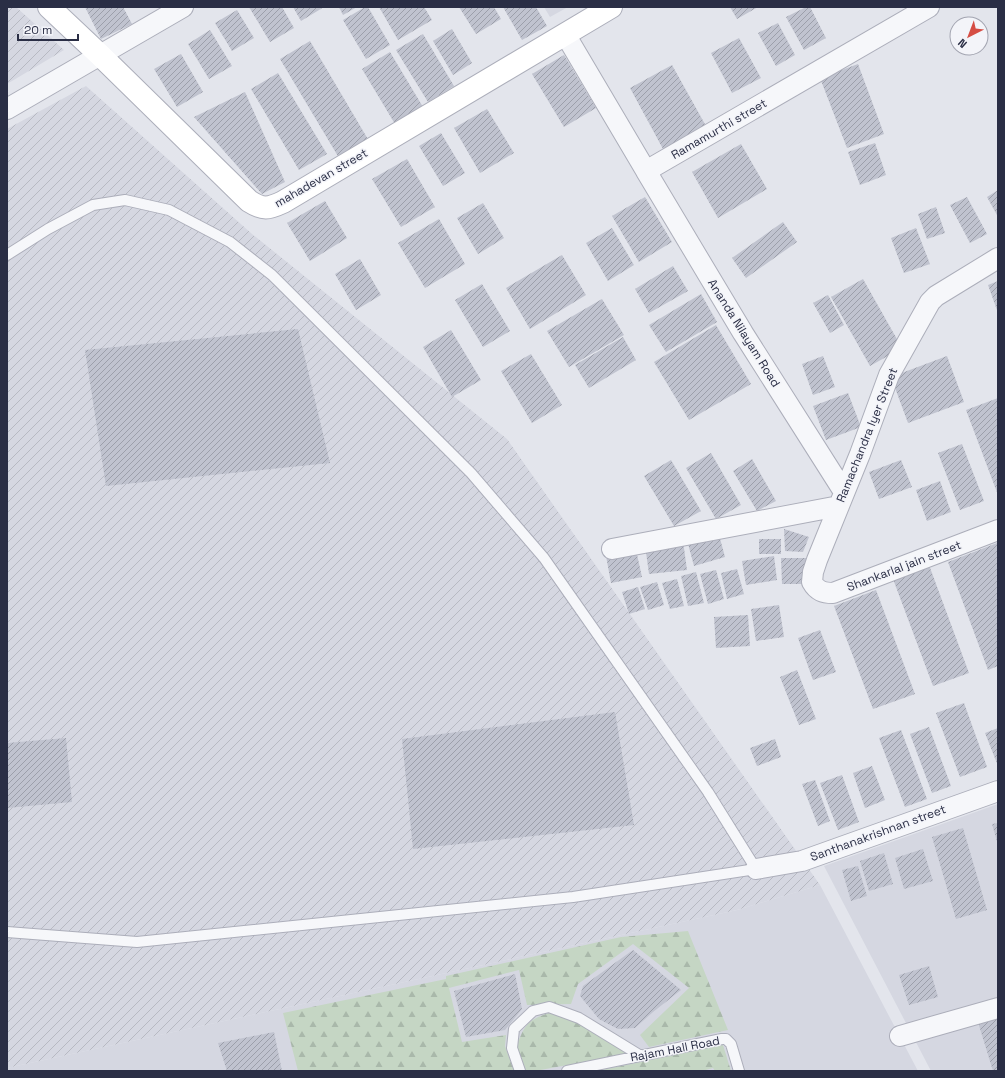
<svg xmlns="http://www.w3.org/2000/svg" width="1005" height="1078" font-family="'Space Grotesk',sans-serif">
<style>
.built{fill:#d5d7e1}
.industrial{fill:url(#industrial-furrows)}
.forest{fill:url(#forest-firs)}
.building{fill:url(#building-hatch)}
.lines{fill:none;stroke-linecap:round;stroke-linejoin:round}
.lane-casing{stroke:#acaeba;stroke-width:12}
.street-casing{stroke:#acaeba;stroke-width:22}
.secondary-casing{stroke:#acaeba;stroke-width:24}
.lane{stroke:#f6f7fa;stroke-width:10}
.street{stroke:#f6f7fa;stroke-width:20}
.secondary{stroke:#fff;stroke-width:22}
.labels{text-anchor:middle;stroke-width:3;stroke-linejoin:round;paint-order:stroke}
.street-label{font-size:12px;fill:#2a2e45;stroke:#f3f4f9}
</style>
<defs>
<pattern id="industrial-furrows" width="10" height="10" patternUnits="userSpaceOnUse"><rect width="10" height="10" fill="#d5d7e1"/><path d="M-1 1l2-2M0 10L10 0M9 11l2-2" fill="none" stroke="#b7b9c2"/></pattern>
<pattern id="forest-firs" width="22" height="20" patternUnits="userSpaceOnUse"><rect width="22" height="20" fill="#c5d6c4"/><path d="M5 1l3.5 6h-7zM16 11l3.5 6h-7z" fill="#a9b8aa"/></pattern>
<pattern id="building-hatch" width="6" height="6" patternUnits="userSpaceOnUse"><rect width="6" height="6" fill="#c0c3cf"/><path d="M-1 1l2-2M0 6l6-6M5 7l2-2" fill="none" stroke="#9c9faa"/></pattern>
</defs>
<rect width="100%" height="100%" fill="#e3e5ec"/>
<path class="built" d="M544 7H568L550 17Z
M998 804V1071H931L824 866Z
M820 885 918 1071H7V1068L737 910Z"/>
<path class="industrial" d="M7 7H16L64 50 7 84Z
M86 86 252 234 507 439 820 885 737 910 7 1068V129Z"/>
<path class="forest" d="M688 931 728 1030 649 1047 640 1035 689 988 633 944 578 984 571 1004 527 1005 519 970 449 988 462 1042 506 1035 505 1046 514 1071H298L283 1013 446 979V976L621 937Z
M549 1013 575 1021 627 1054 535 1071H526L516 1048C524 1027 526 1020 549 1013Z
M723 1045 731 1071H715L713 1068 702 1071H597Z"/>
<path class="building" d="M85 7H123L132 24 101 39Z
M249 7H282L294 28 270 42Z
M293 7H324L301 21Z
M339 7H357L343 15Z
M365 7H368L390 45 366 59 343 20Z
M379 7H424L432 20 398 40Z
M459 7H494L501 19 476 34Z
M503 7H536L547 26 522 40Z
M730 7H758L737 19Z
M806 7H810L826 38 804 50 786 17Z
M237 10 254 38 232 51 215 23Z
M778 23 795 55 776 66 758 33Z
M452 29 472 63 453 75 433 41Z
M210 30 232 66 209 79 188 44Z
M423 34 454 86 428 102 396 50Z
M739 38 761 78 732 93 711 53Z
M310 41 369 141 339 158 280 59Z
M390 52 423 107 395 124 362 69Z
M181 54 203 92 177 107 154 69Z
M564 55 596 108 564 127 532 74Z
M858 64 884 134 847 148 820 78Z
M672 65 706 126 663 149 630 88Z
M278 73 327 154 299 170 251 89Z
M245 92 285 182 262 194 194 117Z
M487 109 514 153 480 173 454 128Z
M441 133 465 173 443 186 419 146Z
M875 143 886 175 860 185 848 152Z
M741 144 767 189 718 218 692 172Z
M407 159 435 207 401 227 372 179Z
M998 190V217L987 197Z
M645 197 672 242 639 262 612 216Z
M967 197 987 234 970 243 950 205Z
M325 201 347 238 310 261 287 223Z
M483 203 504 238 478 254 457 218Z
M936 207 945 233 927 239 918 214Z
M439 219 465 264 425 288 398 243Z
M783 222 797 242 746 278 732 258Z
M612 228 634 265 608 281 586 243Z
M916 228 930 264 904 273 891 238Z
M562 255 586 295 530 329 506 288Z
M360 259 381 295 356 310 335 274Z
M673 266 688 291 649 313 635 289Z
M863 279 902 348 870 366 831 297Z
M998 281V313L988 285Z
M482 284 510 331 483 347 455 300Z
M701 294 717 322 666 352 649 325Z
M828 295 844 325 830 333 813 303Z
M602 299 624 335 569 367 547 331Z
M716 325 751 384 689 420 654 362Z
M298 329 330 463 106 486 85 350Z
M451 330 481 380 452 397 423 347Z
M623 337 636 360 589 388 575 365Z
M531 354 562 405 532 423 501 371Z
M823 356 835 387 813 395 802 364Z
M947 356 964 402 908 423 891 377Z
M848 393 861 427 826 440 813 406Z
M998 398V495L966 410Z
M962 444 984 501 960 510 938 453Z
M711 453 741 505 716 519 686 468Z
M752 459 776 501 757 511 733 471Z
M671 460 701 511 674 526 644 476Z
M901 460 912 487 879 499 869 472Z
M940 481 951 512 927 521 916 490Z
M784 529 809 537 803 552 785 551Z
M718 531 725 557 694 566 687 540Z
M759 539H781V554H759Z
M683 541 687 570 649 574 645 545Z
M997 543 998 666 988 670 948 562Z
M636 550 642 577 611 583 606 556Z
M774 556 777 580 746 585 742 561Z
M781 558H808V584H782Z
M929 565 969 673 933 686 893 579Z
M737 569 744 594 727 599 721 573Z
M716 570 724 599 708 604 700 574Z
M696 572 704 603 688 606 681 576Z
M677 579 684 606 670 609 662 583Z
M657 582 664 605 648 610 640 587Z
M638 587 645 609 629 614 622 592Z
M876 590 915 694 873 709 834 606Z
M779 605 784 637 756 641 751 609Z
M748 615 750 646 716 648 714 617Z
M820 630 836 672 813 680 798 638Z
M797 670 816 719 799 725 780 677Z
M964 703 987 767 960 777 936 713Z
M615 712 634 825 413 849 402 739Z
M929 727 951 786 932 793 910 734Z
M998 728V766L985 733Z
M901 730 927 799 905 807 879 738Z
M66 738 72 802 7 808V743Z
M775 739 781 757 757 766 750 748Z
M872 766 885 800 865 808 853 773Z
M842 775 859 822 838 830 820 783Z
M815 780 830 821 818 826 802 784Z
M998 823V845L992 824Z
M963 828 987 910 956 919 932 837Z
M923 849 933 881 904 889 895 858Z
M884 853 893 884 869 891 860 861Z
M858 866 867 896 851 901 842 870Z
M633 950 681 990 653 1012 635 1028 618 1029 599 1019 580 996 583 986Z
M929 966 938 997 909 1005 899 975Z
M515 974 522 1009 505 1030 466 1037 454 991Z
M998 1013V1071H993L977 1019Z
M274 1032 282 1071H227L218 1043Z"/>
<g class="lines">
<g class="lane-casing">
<path id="lane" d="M7 255 48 229 93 205 125 200 169 210 230 242 272 275 471 473 544 558 708 792 756 869 573 897 137 942 7 932
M520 1071 512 1048 514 1029 533 1011 549 1007 579 1018 641 1056
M567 1071 722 1039H726L731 1044 739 1071"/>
</g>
<g class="street-casing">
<path id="street" d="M565 34 646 171 929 7
M7 109 183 7
M646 171 743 333 844 492
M998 258 936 296 930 302 889 375 860 454 817 560 813 572 812 582C817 591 823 593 833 593L998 530
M612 549 839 506
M756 869 802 861 998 791
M900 1036 998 1008"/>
</g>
<g class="secondary-casing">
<path id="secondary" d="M49 7 101 56 249 201C263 210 268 209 283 202L611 7"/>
</g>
<use href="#lane" class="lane"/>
<use href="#street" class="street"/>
<use href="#secondary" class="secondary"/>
</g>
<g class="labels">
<g class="street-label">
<text transform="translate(719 129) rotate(-30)" y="4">Ramamurthi street</text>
<text transform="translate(321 178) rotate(-30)" y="4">mahadevan street</text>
<text transform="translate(744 333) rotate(58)" y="4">Ananda Nilayam Road</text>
<text transform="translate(867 435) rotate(-68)" y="4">Ramachandra Iyer Street</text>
<text transform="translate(904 566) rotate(-21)" y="4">Shankarlal jain street</text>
<text transform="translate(878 833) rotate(-20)" y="4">Santhanakrishnan street</text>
<text transform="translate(675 1049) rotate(-11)" y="4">Rajam Hall Road</text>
</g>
</g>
<rect width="1005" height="1078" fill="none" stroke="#2a2e45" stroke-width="16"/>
<g transform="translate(969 36) rotate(222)"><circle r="19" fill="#f3f4f9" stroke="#a3a5b1"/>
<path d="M0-3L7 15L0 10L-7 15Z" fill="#d54d44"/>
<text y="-6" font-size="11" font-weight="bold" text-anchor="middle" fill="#2a2e45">N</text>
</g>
<path d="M18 34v6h60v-6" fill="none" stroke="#2a2e45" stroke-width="2"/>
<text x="24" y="34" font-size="12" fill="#2a2e45" stroke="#f3f4f9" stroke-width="3" paint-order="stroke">20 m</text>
</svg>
